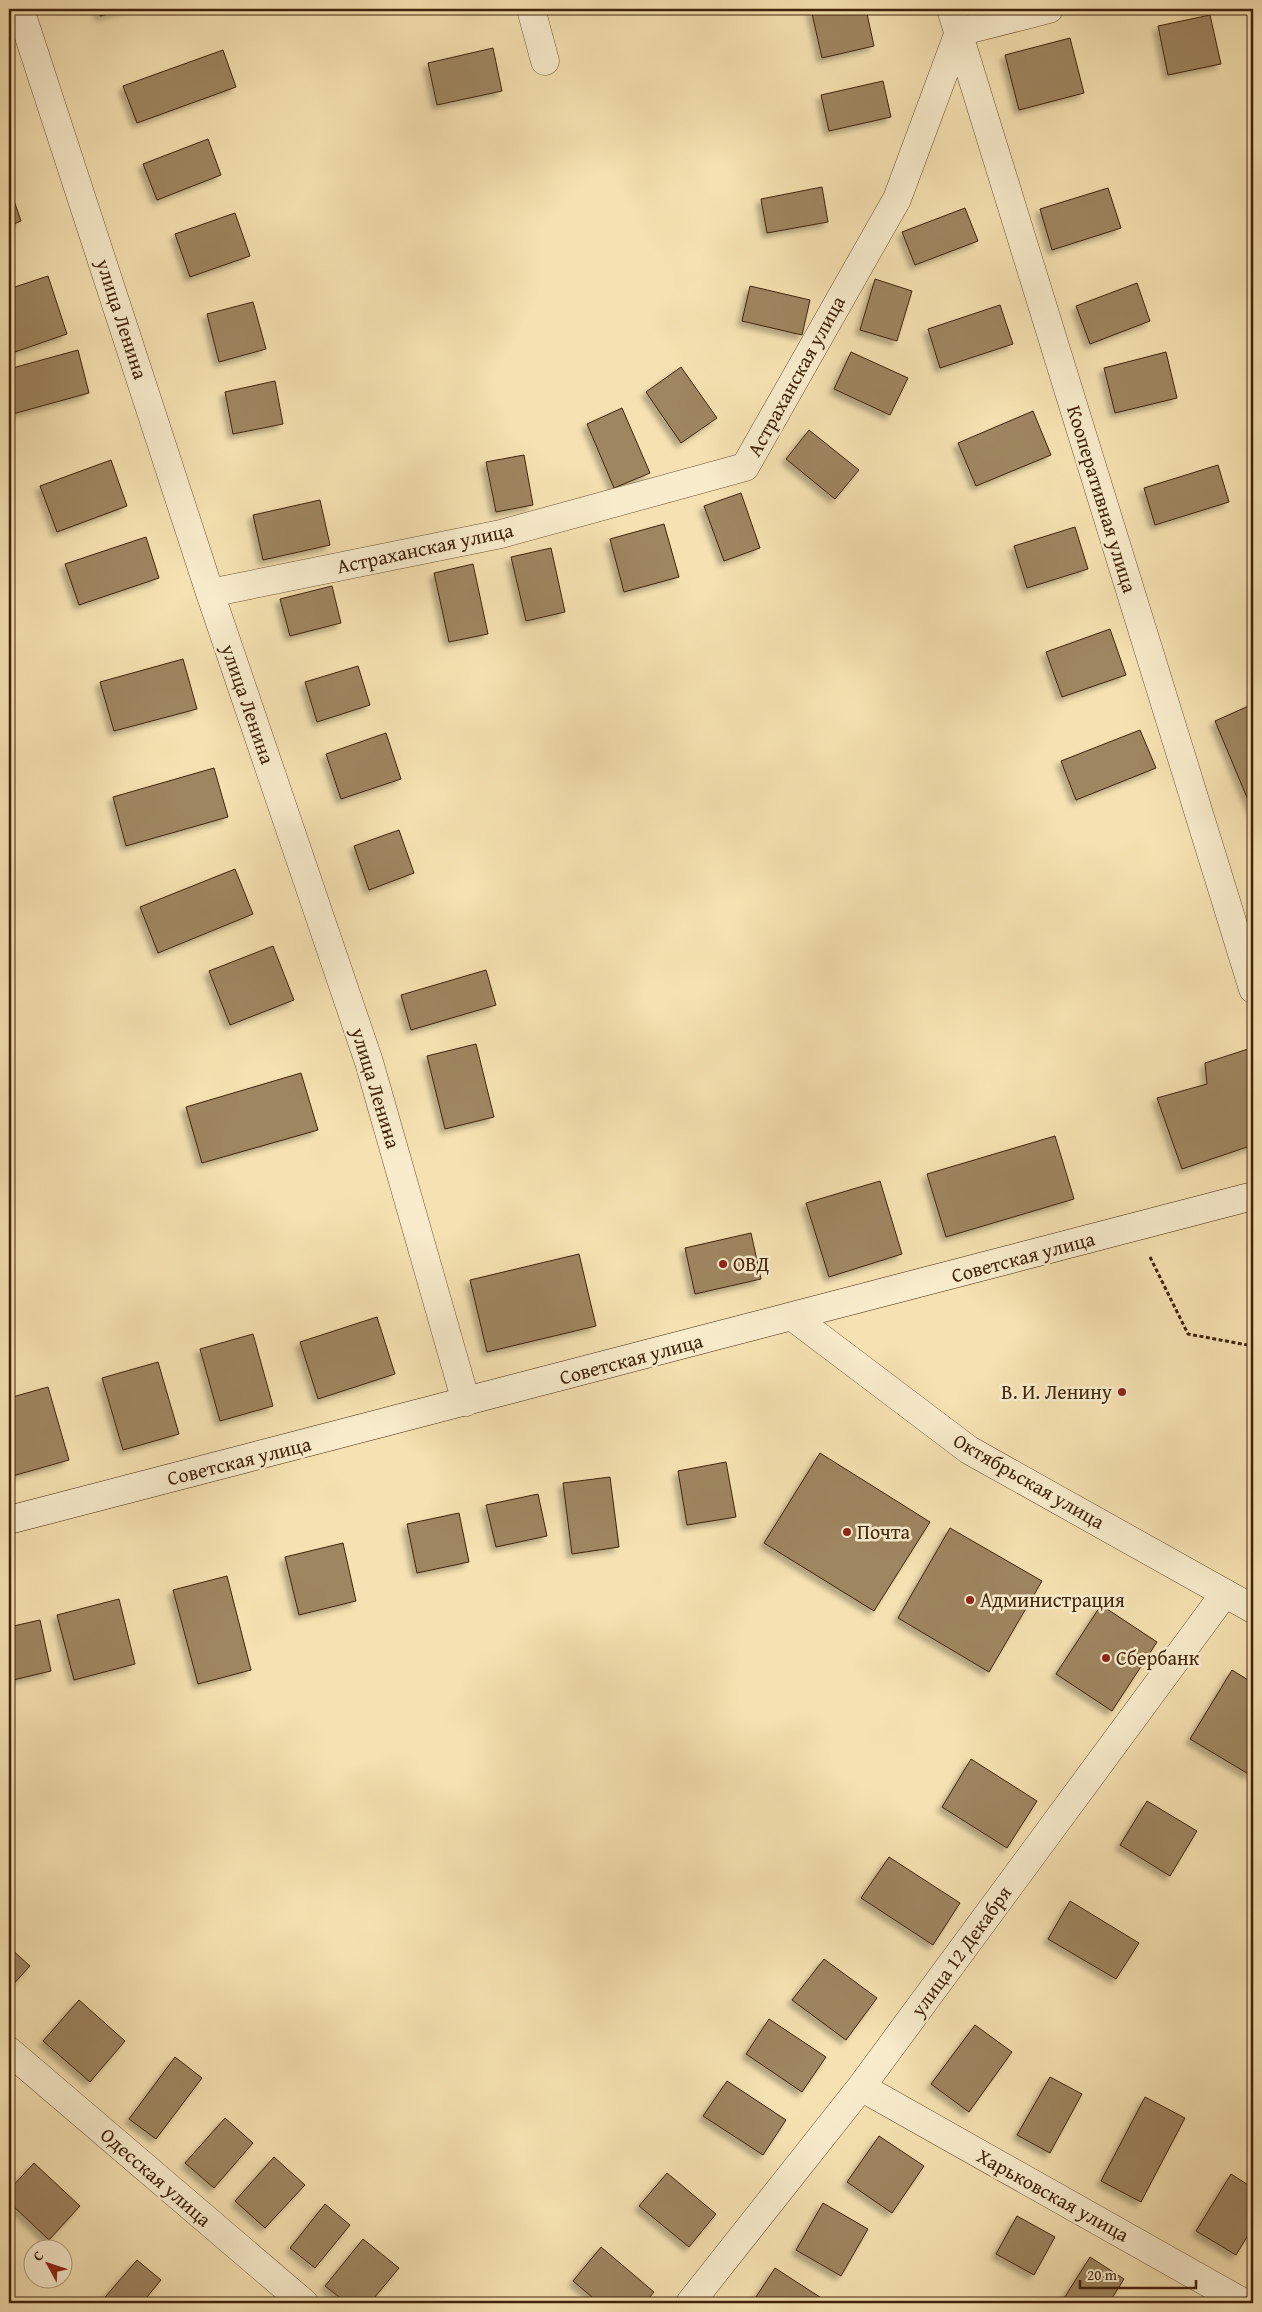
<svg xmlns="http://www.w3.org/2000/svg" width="1262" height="2312" font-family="'Gentium Book Plus',serif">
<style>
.building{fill:#9e8661;stroke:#40230a;filter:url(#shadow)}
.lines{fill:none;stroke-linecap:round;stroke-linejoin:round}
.street-casing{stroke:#6d5234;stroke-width:29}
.secondary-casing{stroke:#40230a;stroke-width:29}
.path{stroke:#40230a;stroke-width:3;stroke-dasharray:4 2.5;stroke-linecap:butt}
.street{stroke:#f8eccc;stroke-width:28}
.secondary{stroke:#f8eccc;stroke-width:28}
.poi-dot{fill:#8f2418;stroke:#f8eccc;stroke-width:2}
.labels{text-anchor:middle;stroke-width:5;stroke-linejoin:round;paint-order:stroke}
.street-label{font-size:20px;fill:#40230a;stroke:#f8eccc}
.poi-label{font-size:20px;fill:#40230a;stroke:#f8eccc;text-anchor:start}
</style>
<defs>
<filter id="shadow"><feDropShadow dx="-4.5" dy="4.5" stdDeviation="2.5" flood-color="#0004"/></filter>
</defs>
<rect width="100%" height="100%" fill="#f5e1b1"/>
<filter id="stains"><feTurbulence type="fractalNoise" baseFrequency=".004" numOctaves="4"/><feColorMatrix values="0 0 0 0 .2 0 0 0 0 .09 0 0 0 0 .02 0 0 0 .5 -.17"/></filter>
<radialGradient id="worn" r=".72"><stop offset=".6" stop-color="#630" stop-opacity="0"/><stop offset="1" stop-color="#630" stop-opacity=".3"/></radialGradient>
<path class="building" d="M98 9H129L100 16Z
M811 9H866L874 46 822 58Z
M1210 15 1221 64 1168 75 1158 26Z
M1070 38 1084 93 1019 110 1005 55Z
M493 48 502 91 437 105 428 63Z
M223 50 236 87 137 123 123 86Z
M883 81 891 117 829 131 821 95Z
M208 139 221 175 157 200 143 164Z
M9 186 21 221 9 226Z
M822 187 828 222 767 233 761 199Z
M1108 188 1121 228 1052 250 1040 209Z
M965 208 978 241 915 265 902 232Z
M235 213 250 256 190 277 175 234Z
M48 276 67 334 9 354V289Z
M875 279 912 291 897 341 860 330Z
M1137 283 1150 321 1090 344 1076 306Z
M750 286 810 300 802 335 742 321Z
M253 302 266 349 219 362 207 314Z
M1000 305 1013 344 940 368 928 329Z
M78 350 89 393 9 415V369Z
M851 352 908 378 890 415 834 389Z
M1166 352 1177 398 1115 413 1104 368Z
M681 367 717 418 681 443 646 392Z
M275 381 283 424 233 434 225 392Z
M622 408 650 473 614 488 587 424Z
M1033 411 1051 455 976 486 958 443Z
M809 430 859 470 835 499 786 459Z
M524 455 533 505 496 512 486 462Z
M111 460 127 506 57 532 40 486Z
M1218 465 1229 502 1155 525 1144 488Z
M741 493 760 548 724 561 704 506Z
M320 500 330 545 263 560 253 515Z
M664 524 679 577 624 592 610 539Z
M1075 527 1088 569 1027 588 1014 546Z
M146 537 159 578 79 605 65 564Z
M551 548 565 612 526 621 511 557Z
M473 564 488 634 449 642 434 573Z
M332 586 341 623 290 636 280 599Z
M1110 629 1126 675 1062 697 1046 652Z
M183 659 197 709 114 731 100 682Z
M358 666 370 705 317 722 305 682Z
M1253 704V812L1215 721Z
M1140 730 1156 768 1076 800 1061 761Z
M386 733 401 779 341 799 326 754Z
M214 768 228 817 126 846 113 797Z
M399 830 414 873 369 890 354 846Z
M235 869 253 914 158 953 140 907Z
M273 946 294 1000 230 1025 209 971Z
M486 970 496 1005 411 1030 401 995Z
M476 1044 494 1117 445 1129 427 1056Z
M1248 1049 1253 1069V1145L1182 1169 1157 1098 1207 1084 1205 1063Z
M301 1073 318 1130 202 1163 186 1107Z
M1055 1136 1074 1199 946 1237 927 1174Z
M880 1181 902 1254 829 1277 806 1203Z
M751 1233 761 1279 695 1294 685 1248Z
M579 1254 596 1326 487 1352 470 1280Z
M377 1317 395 1374 318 1399 300 1342Z
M253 1334 273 1406 220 1421 200 1349Z
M158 1362 179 1434 123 1450 102 1378Z
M48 1387 69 1460 9 1477V1398Z
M820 1453 930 1522 874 1611 764 1543Z
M726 1462 736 1517 687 1525 678 1471Z
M610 1477 619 1547 572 1554 563 1483Z
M538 1494 547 1536 496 1547 486 1505Z
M459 1513 469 1562 417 1573 407 1524Z
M950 1528 1042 1581 989 1672 898 1618Z
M343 1543 356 1601 299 1615 285 1557Z
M227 1576 251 1670 198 1684 173 1590Z
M119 1599 135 1664 74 1680 57 1615Z
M1101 1605 1157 1642 1112 1711 1056 1674Z
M40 1620 51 1671 9 1681V1627Z
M1232 1670 1253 1683V1769L1250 1775 1190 1739Z
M971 1759 1037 1801 1007 1848 942 1807Z
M1147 1801 1197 1831 1170 1876 1120 1845Z
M889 1857 960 1903 933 1945 861 1898Z
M1070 1901 1139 1943 1116 1979 1048 1939Z
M9 1947 30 1966 9 1989Z
M824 1959 877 1998 846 2040 792 2000Z
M79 2000 125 2041 90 2082 43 2041Z
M769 2019 826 2057 802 2092 746 2054Z
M975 2025 1012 2052 969 2112 931 2084Z
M175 2057 202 2078 156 2139 129 2119Z
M1050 2077 1082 2094 1050 2153 1017 2135Z
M727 2081 786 2120 763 2155 703 2116Z
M1145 2097 1185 2118 1141 2202 1101 2181Z
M225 2118 253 2143 214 2188 185 2163Z
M879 2136 924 2166 892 2213 847 2182Z
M274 2157 305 2185 265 2228 235 2201Z
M34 2163 80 2206 49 2240 9 2202V2190Z
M667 2173 716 2214 689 2247 639 2206Z
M1231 2174 1253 2188V2227L1236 2255 1196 2231Z
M823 2203 868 2229 841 2276 796 2250Z
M325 2204 350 2225 315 2268 290 2248Z
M1017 2216 1055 2237 1034 2275 996 2254Z
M363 2239 399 2268 370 2303H347L325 2286Z
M601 2247 654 2292 645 2303H599L573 2281Z
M1090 2257 1124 2279 1109 2303H1061Z
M137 2260 161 2280 142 2303H100Z
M775 2268 826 2301 825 2303H752Z"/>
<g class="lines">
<g class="street-casing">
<path id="street" d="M20 9 210 593 369 1062 466 1402
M531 9 545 61
M951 9 1253 989
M210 593 501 534 745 467 897 199 959 32 1049 9
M793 1317 969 1450 1253 1609
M9 2051 304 2303
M861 2087 1244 2303
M690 2303 861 2087 1225 1593"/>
</g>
<g class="secondary-casing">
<path id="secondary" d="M9 1520 1253 1196"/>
</g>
<path class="path" d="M1150 1257 1188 1334 1253 1346"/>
<use href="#street" class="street"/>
<use href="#secondary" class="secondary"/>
</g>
<g class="poi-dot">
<circle cx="723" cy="1264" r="5"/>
<circle cx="1122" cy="1392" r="5"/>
<circle cx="847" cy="1532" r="5"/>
<circle cx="970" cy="1600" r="5"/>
<circle cx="1106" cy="1658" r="5"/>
</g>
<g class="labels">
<g class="street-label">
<text transform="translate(122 319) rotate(72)" y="7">улица Ленина</text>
<text transform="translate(796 376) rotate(-61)" y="7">Астраханская улица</text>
<text transform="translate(1102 499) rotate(73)" y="7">Кооперативная улица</text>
<text transform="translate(425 548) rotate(-12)" y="7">Астраханская улица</text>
<text transform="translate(248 704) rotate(71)" y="7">улица Ленина</text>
<text transform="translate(376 1088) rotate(73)" y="7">улица Ленина</text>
<text transform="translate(1023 1257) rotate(-15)" y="7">Советская улица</text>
<text transform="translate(631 1359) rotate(-15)" y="7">Советская улица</text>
<text transform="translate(239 1461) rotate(-14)" y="7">Советская улица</text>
<text transform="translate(1029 1481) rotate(30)" y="7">Октябрьская улица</text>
<text transform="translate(961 1951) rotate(-54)" y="7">улица 12 Декабря</text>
<text transform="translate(156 2177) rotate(41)" y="7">Одесская улица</text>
<text transform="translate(1053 2195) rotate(29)" y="7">Харьковская улица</text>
</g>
<g class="poi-label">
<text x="733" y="1271">ОВД</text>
<text x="1112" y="1399" text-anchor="end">В. И. Ленину</text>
<text x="857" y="1539">Почта</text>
<text x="980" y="1607">Администрация</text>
<text x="1116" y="1665">Сбербанк</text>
</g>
</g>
<rect width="1262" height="2312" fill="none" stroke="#f5e1b1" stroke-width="30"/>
<rect x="10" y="10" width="1242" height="2292" fill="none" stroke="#40230a" stroke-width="2.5"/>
<rect x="15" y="15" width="1232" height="2282" fill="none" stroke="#40230a"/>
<g transform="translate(48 2264) rotate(310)"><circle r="24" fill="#f8eccc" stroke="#ae9c7e"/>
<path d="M0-4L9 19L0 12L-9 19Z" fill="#8f2418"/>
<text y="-8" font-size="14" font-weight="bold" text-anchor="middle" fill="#40230a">С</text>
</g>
<path d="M1080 2280v8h116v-8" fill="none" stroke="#40230a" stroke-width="2.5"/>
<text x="1087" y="2280" font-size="15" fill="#40230a" stroke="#f8eccc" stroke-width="4" paint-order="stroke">20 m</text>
<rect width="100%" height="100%" filter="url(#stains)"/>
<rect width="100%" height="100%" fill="url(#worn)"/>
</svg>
